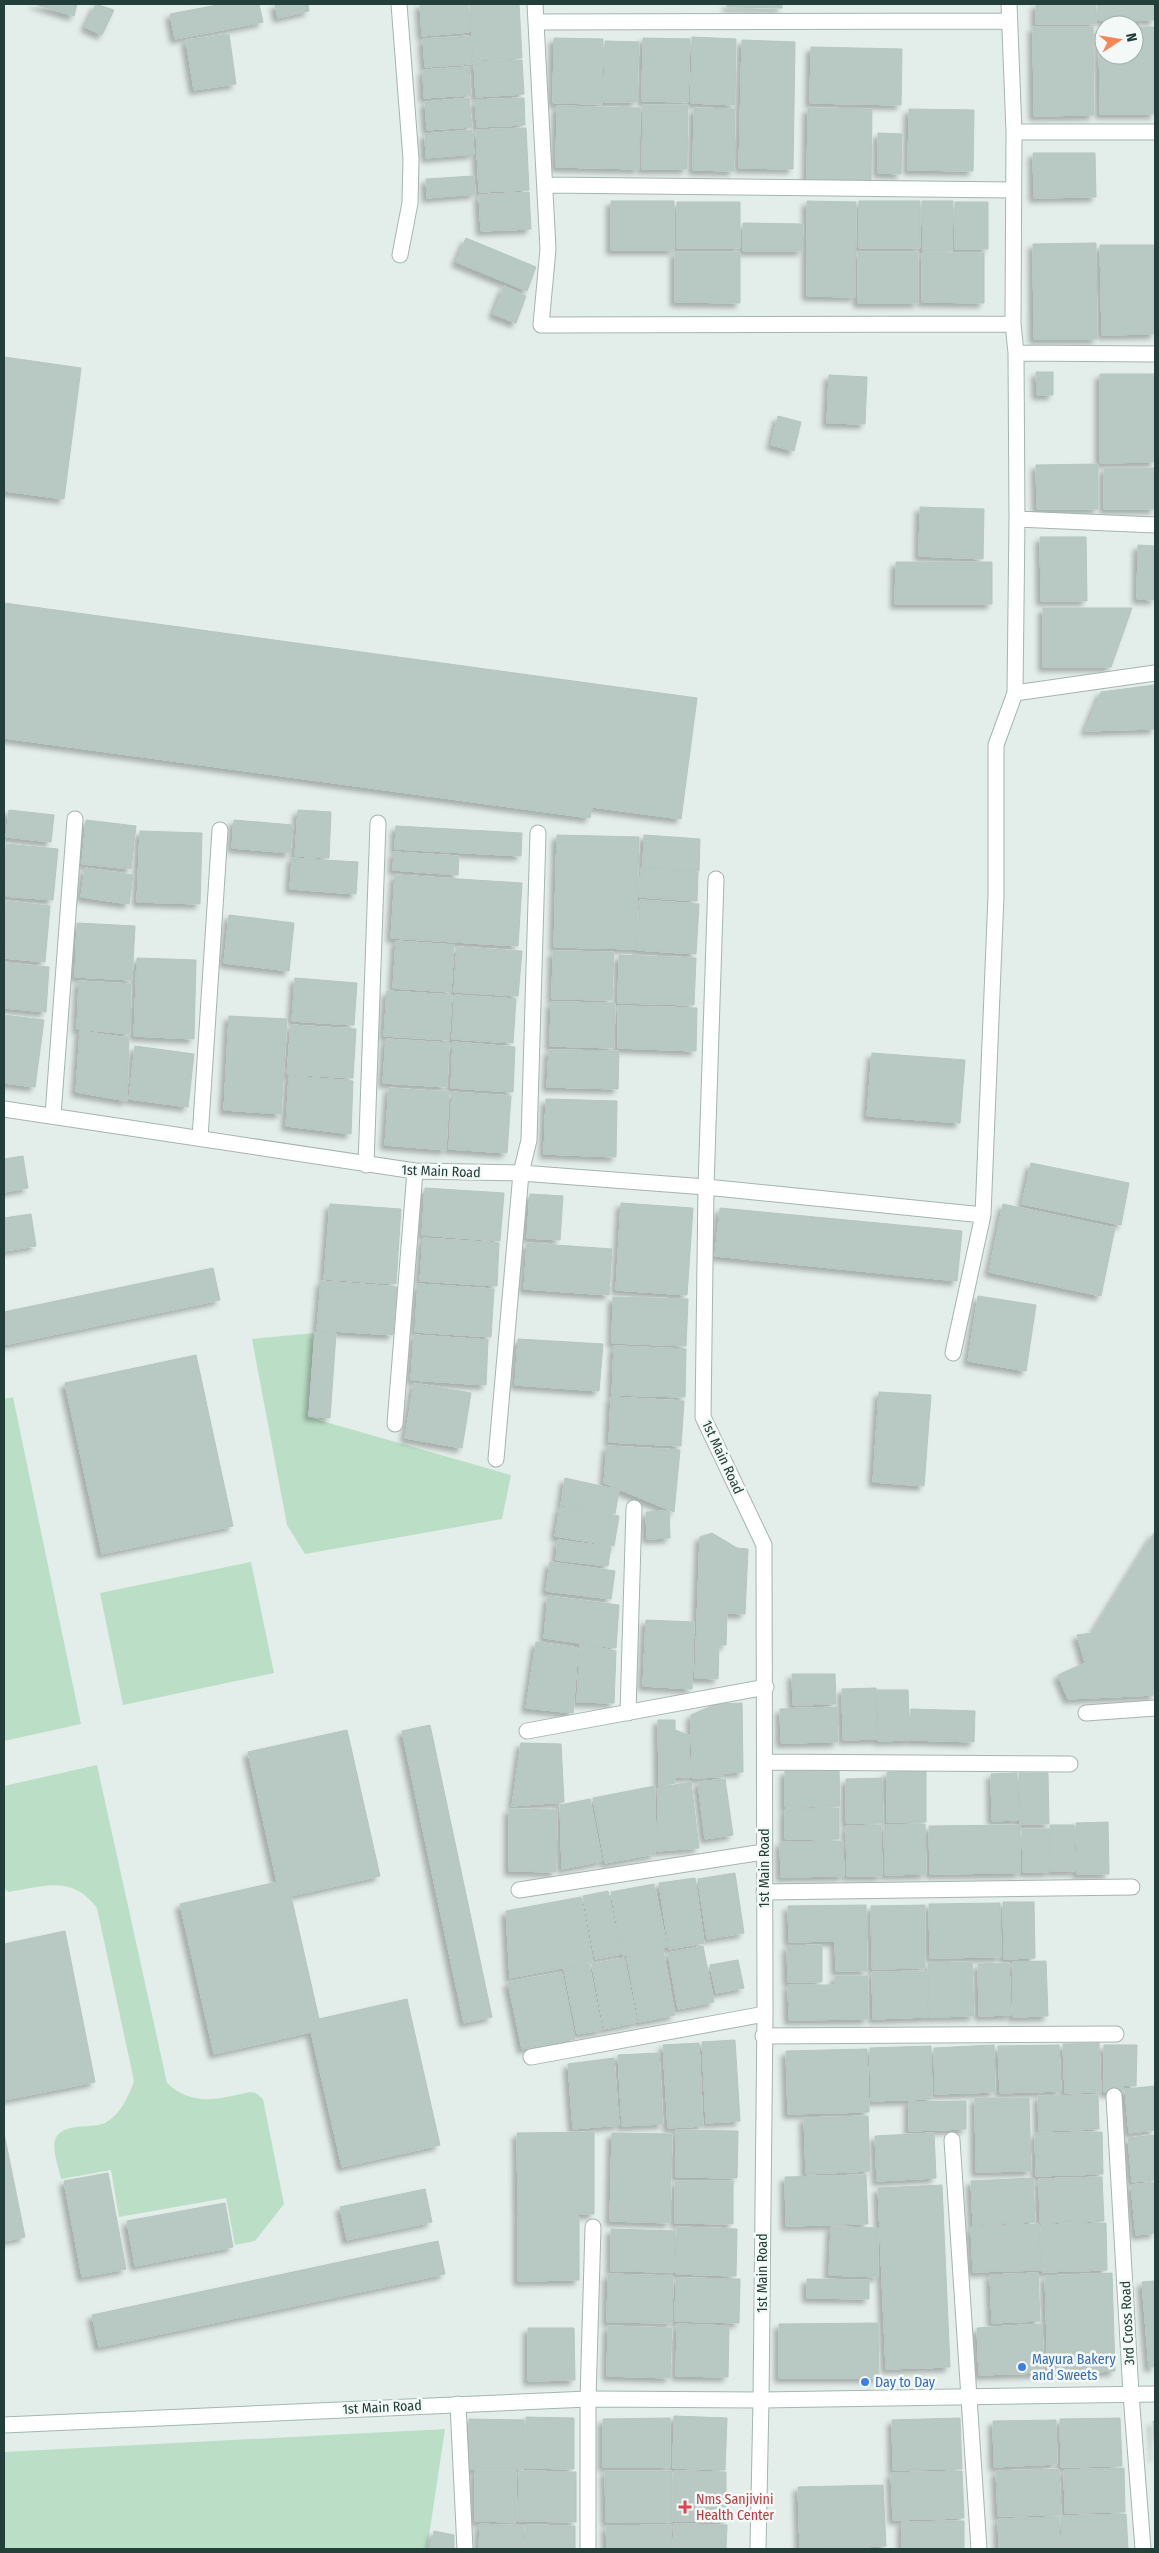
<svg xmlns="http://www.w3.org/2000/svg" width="1159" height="2553" font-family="'Fira Sans Condensed',sans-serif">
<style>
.green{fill:#bbdfc6}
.building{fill:#b8c8c2;stroke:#b5c7c0;filter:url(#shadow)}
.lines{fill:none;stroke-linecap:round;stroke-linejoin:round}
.street-casing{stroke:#a5b5b1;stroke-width:17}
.secondary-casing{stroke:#a0b9b2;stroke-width:17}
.street{stroke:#fff;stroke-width:15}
.secondary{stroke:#fff;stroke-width:15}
.shop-dot{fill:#3f7fe0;stroke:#f3f9f7;stroke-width:2}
.health-dot{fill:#e0444e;stroke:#f3f9f7;stroke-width:2}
.labels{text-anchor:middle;stroke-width:5;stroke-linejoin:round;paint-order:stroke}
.street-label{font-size:14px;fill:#223f39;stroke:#f3f9f7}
.shop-label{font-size:14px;fill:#366cbe;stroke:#f3f9f7;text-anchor:start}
.health-label{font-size:14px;fill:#be3a42;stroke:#f3f9f7;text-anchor:start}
</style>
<defs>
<filter id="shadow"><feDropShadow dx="-4.5" dy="4.5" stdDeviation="2.5" flood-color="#0004"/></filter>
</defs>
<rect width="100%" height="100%" fill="#e3ede9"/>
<path class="green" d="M314 1333 308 1417 511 1475 502 1519 305 1554 287 1525 252 1339Z
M13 1397 81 1724 4 1741V1399Z
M251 1562 274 1673 123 1705 100 1593Z
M97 1765 167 2083C193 2107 219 2099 250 2092L256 2093 263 2099 284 2204 255 2241 235 2245 226 2198 119 2217 111 2170 61 2179C59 2168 52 2151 55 2140 61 2122 92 2129 105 2123 120 2115 129 2096 134 2081L97 1908C72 1875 45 1886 9 1892L4 1889V1786Z
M445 2429 427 2549H4V2452Z"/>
<path class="building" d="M34 4H77L74 16Z
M96 4 114 10 102 35 85 27Z
M223 4H259L263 22 175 39 170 14Z
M275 4H308L309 11 278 18Z
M420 4H468L470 32 422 36Z
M470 4H519L522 58 473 60Z
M727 4H782V8L727 7Z
M1036 4H1096V24H1036Z
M1098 4H1155V20H1098Z
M1033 27H1093L1094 115 1034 116Z
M1134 27H1155V114H1100L1099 28H1104V55H1134Z
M229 34 236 84 194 90 186 40Z
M470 36 472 64 425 67 423 39Z
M692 37 736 39 735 105 691 103Z
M554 38 603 39 602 104 553 103Z
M643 38 690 39 688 102 642 101Z
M742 40 795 42 793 169 739 168Z
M605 41 639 42 637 102H604Z
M811 47 902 49 901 105 810 103Z
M522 60 524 94 476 97 474 62Z
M469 67 471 95 424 98 423 70Z
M469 98 472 127 427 130 425 102Z
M524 98 525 125 477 127 475 100Z
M643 105H688L687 169H642Z
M557 106 640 108 639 169 556 167Z
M694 108 735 109 734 171 693 170Z
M808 108 872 109 871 182 807 181Z
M909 109 974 110 973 171 908 170Z
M526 128 529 190 479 192 476 130Z
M472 130 474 154 426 158 425 134Z
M878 133 902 134 901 174 878 173Z
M1033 153H1095L1096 197 1034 198Z
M474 176 475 194 427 198 426 179Z
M529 192 531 229 481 231 479 195Z
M611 201H674V250H611Z
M807 201 856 202 855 297 807 296Z
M859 201H920V248H859Z
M922 201H953L952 251H923Z
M677 202H740V248H677Z
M955 202H988V249H955Z
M743 223 803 224 802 251H743Z
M466 238 536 267 527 291 456 262Z
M1096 243 1097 339H1034L1033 244Z
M1100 245H1155V334L1102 335Z
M675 252H740V303L675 302Z
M858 252H918V303H858Z
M922 253H984V303L922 302Z
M504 286 526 296 516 323 493 314Z
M4 357 81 368 64 499 4 491Z
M1036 372H1053V395H1037Z
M1100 374H1155V462L1100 463Z
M829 375 867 377 865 424 827 423Z
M778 416 801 422 794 451 771 445Z
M1098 464V509H1037L1036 465Z
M1104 468H1155V509H1104Z
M920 507 984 509 983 559 919 556Z
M1040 537H1086L1087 601H1041Z
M1138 545 1155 546V600L1137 599Z
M896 562H992V604H895Z
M4 603 697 698 681 819 592 807 590 818 4 738Z
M1043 608H1132L1111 667H1043Z
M1155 685V729L1085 731 1101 692Z
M9 810 54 815 51 842 6 837Z
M298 810 331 812 329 858 295 856Z
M86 820 136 826 131 869 82 864Z
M234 820 293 825 290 853 232 848Z
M396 826 522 833 521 856 395 849Z
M140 831 202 833 200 904 137 902Z
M557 835 639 837 636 949 554 947Z
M644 835 700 839 699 871 643 867Z
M6 844 58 849 53 900 4 896Z
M394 852 459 856 458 875 393 870Z
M292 858 358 862 356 894 290 889Z
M85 868 133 875 129 904 81 897Z
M641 868 698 872 697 901 639 897Z
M395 875 522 883 518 946 391 938Z
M640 900 699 904 696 954 637 950Z
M6 901 50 906 45 962 4 958Z
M229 915 294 923 289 971 224 963Z
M77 923 135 926 132 980 75 977Z
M396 941 454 945 451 992 393 988Z
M457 947 522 951 518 996 454 992Z
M553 951 614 952 612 1000 552 999Z
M619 955 696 958 694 1005 618 1003Z
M137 958 196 960 194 1039 134 1036Z
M4 963 49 967 46 1012 4 1008Z
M295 978 357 983 354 1025 292 1021Z
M79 981 131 984 130 1034 77 1029Z
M387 991 452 995 449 1040 384 1036Z
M455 995 516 999 513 1043 452 1039Z
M551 1002 615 1003 614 1048 550 1046Z
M618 1006 697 1008 696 1051 618 1048Z
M4 1015 44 1020 35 1087 4 1083Z
M229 1016 287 1019 281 1114 224 1110Z
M291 1025 356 1029 353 1078 287 1074Z
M80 1031 129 1038 127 1101 76 1092Z
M386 1039 449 1043 447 1087 383 1083Z
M453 1042 515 1047 513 1092 451 1088Z
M135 1046 194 1054 188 1107 129 1099Z
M549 1050 619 1051 618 1089 547 1087Z
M872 1053 965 1060 960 1123 867 1116Z
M289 1076 353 1081 351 1134 286 1126Z
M389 1088 449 1092 446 1150 385 1145Z
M452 1092 511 1096 507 1153 449 1149Z
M546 1099 617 1101 616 1157 544 1154Z
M23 1156 28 1188 4 1192V1159Z
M1031 1163 1129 1183 1121 1225 1022 1204Z
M425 1188 504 1193 500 1241 422 1235Z
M530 1194 563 1196 560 1240 527 1238Z
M621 1203 693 1208 687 1295 616 1290Z
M330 1204 401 1209 396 1284 324 1279Z
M1003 1204 1115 1228 1101 1296 989 1272Z
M720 1208 962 1231 957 1281 715 1256Z
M31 1214 36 1246 4 1251V1218Z
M423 1238 499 1243 497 1286 420 1281Z
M527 1243 612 1249 609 1295 524 1289Z
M213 1268 220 1300 4 1345V1312Z
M321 1281 397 1287 393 1335 317 1330Z
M418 1284 494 1289 491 1337 415 1332Z
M978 1296 1036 1305 1026 1371 968 1361Z
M613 1297 688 1299 686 1346 612 1343Z
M315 1332 336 1333 330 1418 309 1416Z
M414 1335 488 1340 486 1385 411 1380Z
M518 1339 603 1344 599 1391 515 1385Z
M614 1346 686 1349 685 1397 612 1395Z
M196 1355 233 1526 102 1554 65 1383Z
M414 1383 471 1393 462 1448 405 1438Z
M879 1392 931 1395 924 1486 873 1482Z
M611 1397 684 1401 681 1446 609 1442Z
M607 1446 680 1450 674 1512 604 1483Z
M565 1478 619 1490 615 1514 561 1505Z
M560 1507 619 1516 614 1546 555 1536Z
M669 1511 670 1538 647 1539 646 1512Z
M1155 1531V1695L1068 1699 1058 1675 1085 1663 1077 1635 1092 1633Z
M712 1533 737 1548 748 1549 745 1614 727 1613 726 1645H719L718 1679 695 1678 700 1537Z
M558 1540 611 1547 608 1566 556 1560Z
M550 1562 615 1571 611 1599 546 1591Z
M548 1596 619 1605 616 1648 544 1638Z
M646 1620 694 1622 692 1689 643 1686Z
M536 1642 578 1648 573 1713 526 1708Z
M580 1644 616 1651 614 1703 577 1702Z
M792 1674H835L836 1704 793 1705Z
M876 1688 877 1739 843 1740 842 1689Z
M877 1690H908L910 1740 878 1741Z
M742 1703 743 1772 723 1773V1777L692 1778 691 1715 716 1704Z
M837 1707 838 1742 781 1743 780 1709Z
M911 1709 975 1711 974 1742 911 1740Z
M658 1720H675V1730L689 1735 690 1777H675V1783L659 1786Z
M430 1725 492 2017 464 2023 402 1731Z
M347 1730 380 1876 291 1896 319 2019 407 1999 440 2145 342 2167 311 2032 214 2054 180 1904 277 1882 248 1752Z
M521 1743 561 1744 564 1802 512 1806Z
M839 1770 840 1806 785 1807V1771Z
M926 1771V1822H887V1772Z
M1017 1773 1018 1820 992 1821 991 1774Z
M1019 1773H1048L1049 1824H1020Z
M882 1778 883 1823H846V1779Z
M725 1779 733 1835 705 1839 698 1782Z
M691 1782 699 1848 657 1851 658 1788Z
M655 1786V1854L605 1863 593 1798Z
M590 1799 602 1861 562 1869 560 1805Z
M839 1808V1839H785V1809Z
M509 1809 557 1810 556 1872 509 1871Z
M1108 1822 1109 1874H1077L1076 1823Z
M925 1824 926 1874 885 1875 884 1825Z
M881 1825 882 1876H847L846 1826Z
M1020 1825V1873L930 1874 929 1826Z
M1050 1825H1074L1075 1871H1051Z
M1022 1829H1049V1872H1023Z
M843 1841 844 1876 781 1877 780 1842Z
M735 1873 744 1933 707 1939 698 1879Z
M695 1878 704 1943 669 1949 659 1883Z
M654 1884 667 1947 623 1956 611 1892Z
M608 1891 621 1954 595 1959 583 1896Z
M581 1897 593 1962 510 1978 506 1911Z
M1003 1902H1034L1035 1958 1004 1959Z
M1000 1903 1001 1957 930 1958 929 1904Z
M866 1905 867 1971H836L835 1941 789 1942 788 1906Z
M925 1905V1968L872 1969 871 1906Z
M65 1931 95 2082 4 2100V1944Z
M822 1945V1982H788L787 1946Z
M703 1946 714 2002 678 2009 668 1953Z
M663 1950 675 2015 639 2022 627 1957Z
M624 1958 637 2022 604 2029 592 1964Z
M738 1960 744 1988 716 1993 710 1965Z
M1046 1961 1048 2016 1013 2017V1962Z
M972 1962 974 2016 929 2017 928 1963Z
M1009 1963 1011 2015 979 2016 978 1964Z
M589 1964 602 2030 577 2034 564 1969Z
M926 1971 928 2017 873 2019 872 1972Z
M562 1972 575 2039 522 2049 508 1982Z
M835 1976H868V2019L789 2020 788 1985H835Z
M735 2040 740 2121 706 2123 702 2042Z
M699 2043 703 2126 668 2128 663 2045Z
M1099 2043 1101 2092 1065 2093 1063 2044Z
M994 2045 995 2092 935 2094 934 2048Z
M1059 2045 1061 2091 1000 2093 998 2046Z
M1104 2045H1137L1136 2086 1123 2085V2093L1104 2092Z
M931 2046 932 2099 871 2101 870 2048Z
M867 2049 869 2112 788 2114 786 2051Z
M659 2053 663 2124 622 2126 618 2055Z
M614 2058 619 2125 573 2129 568 2064Z
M1155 2086V2130L1129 2133 1125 2089Z
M1098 2095 1099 2129 1039 2131 1038 2096Z
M975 2098H1029L1031 2171 976 2172Z
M966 2101V2129L909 2131V2102Z
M868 2116 870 2171 806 2174 804 2118Z
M676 2130 738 2131 737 2178 676 2177Z
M594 2132V2214L518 2215 517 2133Z
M1102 2132 1103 2174 1036 2176 1035 2133Z
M4 2133 25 2237 4 2241Z
M612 2133 672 2134 670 2223 610 2221Z
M934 2133 936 2178 877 2181 875 2136Z
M1155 2135V2180L1132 2182 1128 2138Z
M108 2173 126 2269 82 2277 64 2181Z
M866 2175 868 2224 786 2226 785 2177Z
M1102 2177 1104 2221 1040 2223 1039 2179Z
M1033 2178 1035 2222 973 2225 971 2181Z
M675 2181H733V2224L675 2223Z
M1155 2182V2233L1136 2235 1131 2185Z
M942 2185 950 2367 886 2369 878 2188Z
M425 2189 432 2222 347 2240 340 2207Z
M225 2203 233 2247 135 2266 127 2221Z
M518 2216H579V2280L518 2281Z
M1106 2223 1107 2270 1042 2272 1041 2225Z
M1039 2224 1041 2270 973 2272 971 2227Z
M677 2227 737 2229 736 2276 676 2274Z
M831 2227 878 2228V2277L829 2275Z
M611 2229 675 2231 674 2272 611 2271Z
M438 2241 445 2274 99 2347 92 2315Z
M1038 2273 1040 2321 992 2323 990 2275Z
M1112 2273 1115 2371 1048 2374 1045 2276Z
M608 2274 673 2276 672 2323 607 2322Z
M676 2278 740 2279 739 2323 675 2321Z
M807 2279 869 2280V2299L807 2298Z
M1155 2281V2367H1149L1142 2282Z
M878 2323 879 2378H779V2324Z
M677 2324 729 2326 728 2377 676 2376Z
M1042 2324 1044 2373 979 2375 977 2328Z
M608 2326 672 2328 670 2378 607 2376Z
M528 2328H574L575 2380 528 2381Z
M674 2416 727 2418 725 2470 673 2468Z
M526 2417 574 2418V2469L526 2468Z
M670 2418V2467H603V2419Z
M960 2418 962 2469 893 2470 892 2420Z
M1120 2418 1122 2466 1061 2467 1060 2419Z
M469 2419 524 2420V2469H468Z
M1056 2420 1057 2464 994 2467 993 2421Z
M1153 2421H1155V2458Z
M1124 2468 1125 2512 1065 2513 1064 2470Z
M1059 2469 1061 2515 998 2516 996 2471Z
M475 2471H516V2522L475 2521Z
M519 2471 576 2472V2522L518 2521Z
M605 2471H672V2522H606Z
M674 2471 726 2472V2522L674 2521Z
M962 2471 964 2518 893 2520 891 2473Z
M883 2485 886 2546 800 2549 798 2487Z
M1126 2514 1128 2549H1062L1061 2516Z
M1059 2517 1060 2549H999L998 2519Z
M964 2521V2549H902V2522Z
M480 2524 524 2526 523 2549H479Z
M674 2524 727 2525 726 2549H674Z
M526 2525 575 2526V2549H525Z
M671 2525 672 2549H607L606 2526Z
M434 2531 454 2535V2549H430Z"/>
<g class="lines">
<g class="street-casing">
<path id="street" d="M399 4 411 159 410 203 400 255
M535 4 548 249 541 325 1013 324
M536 22 1008 21
M1014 132H1155
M546 185 1012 190
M1016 353 1155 354
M1017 519 1155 525
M1015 693 1155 673
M716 879 706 1187 703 1417 764 1545 765 2014 761 2400 758 2549
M4 1109 415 1171 521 1173 706 1187 983 1215 996 895V745L1015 693 1017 519 1016 353 1013 324 1014 132 1009 4
M53 1115 75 819
M200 1138 220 830
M366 1165 378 823
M953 1353 983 1215
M395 1424 415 1171
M496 1459 521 1173 529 1140 538 833
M628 1713 634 1508
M1086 1713 1155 1708
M527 1731 766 1687
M765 1762 1070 1764
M519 1890 764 1852
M764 1892 1132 1887
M763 2036 1116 2034
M531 2057 765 2014
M1114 2096 1131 2394 1143 2549
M952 2140 979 2549
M458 2404 465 2549
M588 2549V2399L593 2227"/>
</g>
<g class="secondary-casing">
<path id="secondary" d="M4 2425 588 2399 761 2400 1155 2394"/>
</g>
<use href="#street" class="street"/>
<use href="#secondary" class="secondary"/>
</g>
<g class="shop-dot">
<circle cx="1022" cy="2367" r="5"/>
<circle cx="865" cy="2382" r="5"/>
</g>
<path class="health-dot" d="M682.5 2499.5h5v5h5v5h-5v5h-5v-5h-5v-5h5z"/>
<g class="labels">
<g class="street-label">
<text transform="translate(441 1171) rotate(2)" y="5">1st Main Road</text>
<text transform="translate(723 1457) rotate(65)" y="5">1st Main Road</text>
<text transform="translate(764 1868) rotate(-90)" y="5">1st Main Road</text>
<text transform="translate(762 2273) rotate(-90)" y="5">1st Main Road</text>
<text transform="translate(1127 2323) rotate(-93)" y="5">3rd Cross Road</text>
<text transform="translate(382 2407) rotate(-3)" y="5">1st Main Road</text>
</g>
<g class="shop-label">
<text x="1032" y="2364">Mayura Bakery<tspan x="1032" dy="16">and Sweets</tspan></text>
<text x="875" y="2387">Day to Day</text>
</g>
<g class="health-label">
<text x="696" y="2504">Nms Sanjivini<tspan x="696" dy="16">Health Center</tspan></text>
</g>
</g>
<rect width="1159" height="2553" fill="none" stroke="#223f39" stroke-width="10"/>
<g transform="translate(1119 40) rotate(78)"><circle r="24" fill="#f3f9f7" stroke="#9fafab"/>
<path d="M0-4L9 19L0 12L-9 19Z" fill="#f78557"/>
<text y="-8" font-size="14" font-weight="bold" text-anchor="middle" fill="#223f39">N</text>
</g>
</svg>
